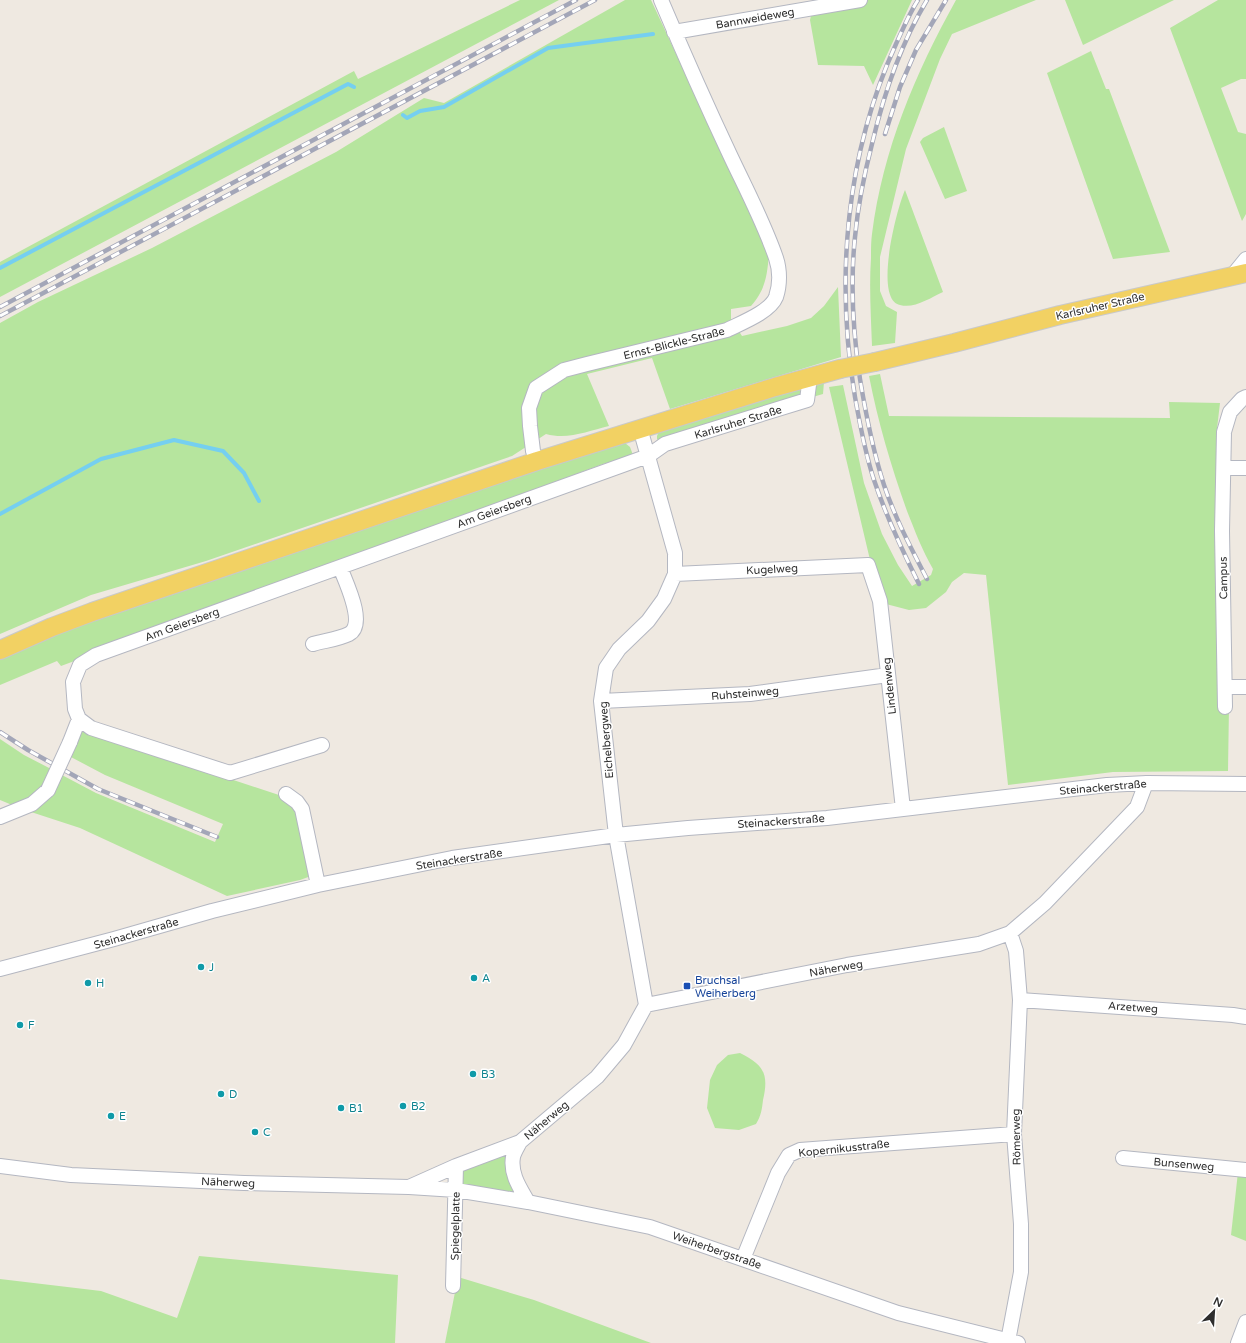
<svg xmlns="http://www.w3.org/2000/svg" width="1246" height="1343" font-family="'Varela Round',sans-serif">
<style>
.green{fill:#b6e59e}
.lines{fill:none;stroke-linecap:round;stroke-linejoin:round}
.stream{stroke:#75cff0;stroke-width:4}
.minor-casing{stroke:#b4b7c1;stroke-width:16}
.major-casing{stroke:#c9c9c9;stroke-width:20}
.minor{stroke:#fff;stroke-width:14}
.major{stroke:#f2d163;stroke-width:18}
.rail-casing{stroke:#a3a6b8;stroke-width:4.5}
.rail{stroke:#fff;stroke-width:3;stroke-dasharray:9;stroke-linecap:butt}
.minor-bridge-casing{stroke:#b4b7c1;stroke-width:16;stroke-linecap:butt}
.major-bridge-casing{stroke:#c9c9c9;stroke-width:20;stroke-linecap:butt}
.minor-bridge{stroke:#fff;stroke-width:14}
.major-bridge{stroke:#f2d163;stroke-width:18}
.culture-dot{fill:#0f9aa8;stroke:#fff;stroke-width:1.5}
.transit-dot{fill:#1a4fb4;stroke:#fff;stroke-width:1.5}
.labels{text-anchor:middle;stroke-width:3;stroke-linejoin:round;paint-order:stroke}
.street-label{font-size:11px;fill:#2e2e2e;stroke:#fff}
.culture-label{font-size:11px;fill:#0d838f;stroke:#fff;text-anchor:start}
.transit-label{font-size:11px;fill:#164399;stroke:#fff;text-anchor:start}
</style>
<rect width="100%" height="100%" fill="#efe9e1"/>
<path class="green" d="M520 0H559L0 297V262L354 71 358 79Z
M625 0H651L769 254C767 275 766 289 751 306L731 309V319L742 336 787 326 811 318 824 306 838 287 841 357 670 409 652 358 587 374 609 426C588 431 568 440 546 434L512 456 206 561 91 595 0 634V323L38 302 152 248 336 152 424 98 444 103Z
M815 0H912L873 85 864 66 818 65 810 20Z
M956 0H1036L952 34 940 59 906 149 880 257V291L886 306 897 312 895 343 872 346C871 317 869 287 871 258 871 250 871 241 872 234 883 149 915 74 956 0Z
M1065 0H1174L1083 45Z
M1218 0H1246V79H1241L1221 88 1238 132 1246 134V214L1242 221 1170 28Z
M1091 51 1106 89H1109L1170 252 1113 259 1047 73Z
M944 127 967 191 945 199 920 142 923 138Z
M905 190 943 292C930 298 914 309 900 305 873 299 897 208 905 190Z
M880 374 889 416 1170 418 1169 402 1220 403 1216 437 1218 706H1229L1228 771 1113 772 1008 785 986 575 964 573 952 582 946 592 926 608 909 610 886 604 871 564 829 387 843 385 864 483 882 534 898 565 912 586 931 575 933 569C922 550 915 531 907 511 891 466 878 422 869 376Z
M820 380 824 382 823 394 736 419 660 442 657 439V436L659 431Z
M620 443H625L630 447 633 455 603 464 61 666 57 661 0 685V655L29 641 219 576Z
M82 730 285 797 294 805 311 876 300 880 227 896 80 828 28 811 60 774 96 793 215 842 223 824 105 775 69 756Z
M0 739 24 755 53 770 45 788 17 807 0 800Z
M740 1053C764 1065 769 1074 763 1100 762 1109 761 1116 756 1124L739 1130 715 1128 707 1108 710 1080 717 1065 728 1055Z
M520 1142 513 1157 528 1202 456 1190V1166Z
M1238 1172 1246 1173V1241L1231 1235Z
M199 1256 398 1275 395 1343H0V1279L101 1291 177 1318Z
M458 1277 534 1300 651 1343H445Z"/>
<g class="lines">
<path class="stream" d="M403 115 407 118 420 111 444 107 548 48 653 34
M0 268 348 84 354 87
M0 514 101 459 174 440 223 451 244 473 259 501"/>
<g class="minor-casing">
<path id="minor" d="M674 32 860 0
M1233 275 1246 259
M640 428 675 553V574L664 599 648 621 619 649 606 668 601 701 616 835 646 1005
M537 461 533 451 530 426 529 408 536 388 564 370 587 364 727 330C741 323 770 312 776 297 780 285 780 270 776 258 764 223 746 189 730 155 706 104 683 52 661 0
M1224 468H1246
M675 574 868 565 880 601 903 809
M313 644C323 641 339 639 349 634 367 624 345 581 340 567
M1225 687H1246
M601 701 750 694 888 675
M1225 707 1222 531 1224 432 1230 412 1242 399 1246 397
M70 742 79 719
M322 745 230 773 91 728 79 719 75 709 73 682 80 665 96 655 648 456 665 444 807 400 810 377
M286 794 297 802 302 809 318 885
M0 817 32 804 48 790
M0 969 114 939 212 911 318 885 452 858 616 835 688 828 827 818 1107 785 1147 783 1246 784
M1020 1000 1233 1015 1246 1017
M1123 1158 1246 1170
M0 1166 71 1175 244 1183 409 1187 456 1166 520 1142
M409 1187 456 1190 528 1202 650 1227 898 1313 1018 1343
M528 1202C520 1188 510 1174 513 1157 514 1152 518 1146 520 1142L597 1077 624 1045 646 1005 847 965 979 944 1010 933 1045 903 1137 807 1146 783
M743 1259 778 1173 789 1155 800 1150 1014 1134
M453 1286 456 1166
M1008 1341 1021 1272V1224L1014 1134 1020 1000 1016 951 1010 933
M1238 1343 1246 1322"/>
</g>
<g class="major-casing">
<path id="major" d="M875 362 954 343 1060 315 1246 273
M0 650 52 627 92 612 537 461 775 387 840 369"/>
</g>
<use href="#minor" class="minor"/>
<use href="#major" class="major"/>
<g class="rail-casing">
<path id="rail" d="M918 0C909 14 903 29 896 44 846 154 835 278 855 397 860 425 865 453 874 480 886 516 902 550 919 584
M927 0C900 45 884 93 872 144 864 175 858 205 855 237 850 284 853 332 860 379 866 415 873 451 884 485 895 518 911 548 927 579
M885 134 900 87 916 50 946 0
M0 307 576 0
M0 316 595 0
M0 732 28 750 98 789 217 837"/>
</g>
<use href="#rail" class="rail"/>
<g class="minor-bridge-casing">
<path id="minor-bridge" d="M48 790 70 742"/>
</g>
<g class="major-bridge-casing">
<path id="major-bridge" d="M840 369 875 362"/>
</g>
<use href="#minor-bridge" class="minor-bridge"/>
<use href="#major-bridge" class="major-bridge"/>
</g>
<g class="culture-dot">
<circle cx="201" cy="967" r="4"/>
<circle cx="474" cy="978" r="4"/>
<circle cx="88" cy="983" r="4"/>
<circle cx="20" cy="1025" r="4"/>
<circle cx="473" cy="1074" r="4"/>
<circle cx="221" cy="1094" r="4"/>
<circle cx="403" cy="1106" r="4"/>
<circle cx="341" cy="1108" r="4"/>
<circle cx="111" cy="1116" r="4"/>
<circle cx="255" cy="1132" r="4"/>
</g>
<rect class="transit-dot" x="683" y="982" width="8" height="8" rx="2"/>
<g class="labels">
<g class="street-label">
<text transform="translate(755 18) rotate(-10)" y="4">Bannweideweg</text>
<text transform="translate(1100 306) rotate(-13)" y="4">Karlsruher Straße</text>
<text transform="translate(674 343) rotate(-14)" y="4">Ernst-Blickle-Straße</text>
<text transform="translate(738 422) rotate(-17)" y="4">Karlsruher Straße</text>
<text transform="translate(494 511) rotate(-20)" y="4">Am Geiersberg</text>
<text transform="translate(772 569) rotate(-3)" y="4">Kugelweg</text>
<text transform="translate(1223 578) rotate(-91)" y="4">Campus</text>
<text transform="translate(182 624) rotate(-20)" y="4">Am Geiersberg</text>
<text transform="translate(889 686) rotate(-96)" y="4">Lindenweg</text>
<text transform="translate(745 693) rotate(-5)" y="4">Ruhsteinweg</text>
<text transform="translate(606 740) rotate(-95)" y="4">Eichelbergweg</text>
<text transform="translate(1103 787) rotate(-5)" y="4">Steinackerstraße</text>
<text transform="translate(781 821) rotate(-4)" y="4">Steinackerstraße</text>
<text transform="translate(459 859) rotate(-9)" y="4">Steinackerstraße</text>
<text transform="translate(136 933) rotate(-16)" y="4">Steinackerstraße</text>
<text transform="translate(836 968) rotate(-10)" y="4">Näherweg</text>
<text transform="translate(1133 1007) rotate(4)" y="4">Arzetweg</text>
<text transform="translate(546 1120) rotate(-40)" y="4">Näherweg</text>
<text transform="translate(1016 1137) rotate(-91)" y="4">Römerweg</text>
<text transform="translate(844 1148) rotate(-6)" y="4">Kopernikusstraße</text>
<text transform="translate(1184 1164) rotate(5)" y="4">Bunsenweg</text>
<text transform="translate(228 1182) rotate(2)" y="4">Näherweg</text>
<text transform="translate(455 1226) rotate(-89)" y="4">Spiegelplatte</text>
<text transform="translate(717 1250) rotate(19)" y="4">Weiherbergstraße</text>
</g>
<g class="culture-label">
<text x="209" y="971">J</text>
<text x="482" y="982">A</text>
<text x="96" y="987">H</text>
<text x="28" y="1029">F</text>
<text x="481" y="1078">B3</text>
<text x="229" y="1098">D</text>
<text x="411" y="1110">B2</text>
<text x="349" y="1112">B1</text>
<text x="119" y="1120">E</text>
<text x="263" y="1136">C</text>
</g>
<g class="transit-label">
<text x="695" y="984">Bruchsal<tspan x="695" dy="13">Weiherberg</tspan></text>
</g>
</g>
<g transform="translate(1214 1311) rotate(25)" stroke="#ffffff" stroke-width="3" paint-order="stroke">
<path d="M0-3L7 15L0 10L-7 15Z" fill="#2e2e2e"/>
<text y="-6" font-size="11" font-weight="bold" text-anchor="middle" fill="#2e2e2e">N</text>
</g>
</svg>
